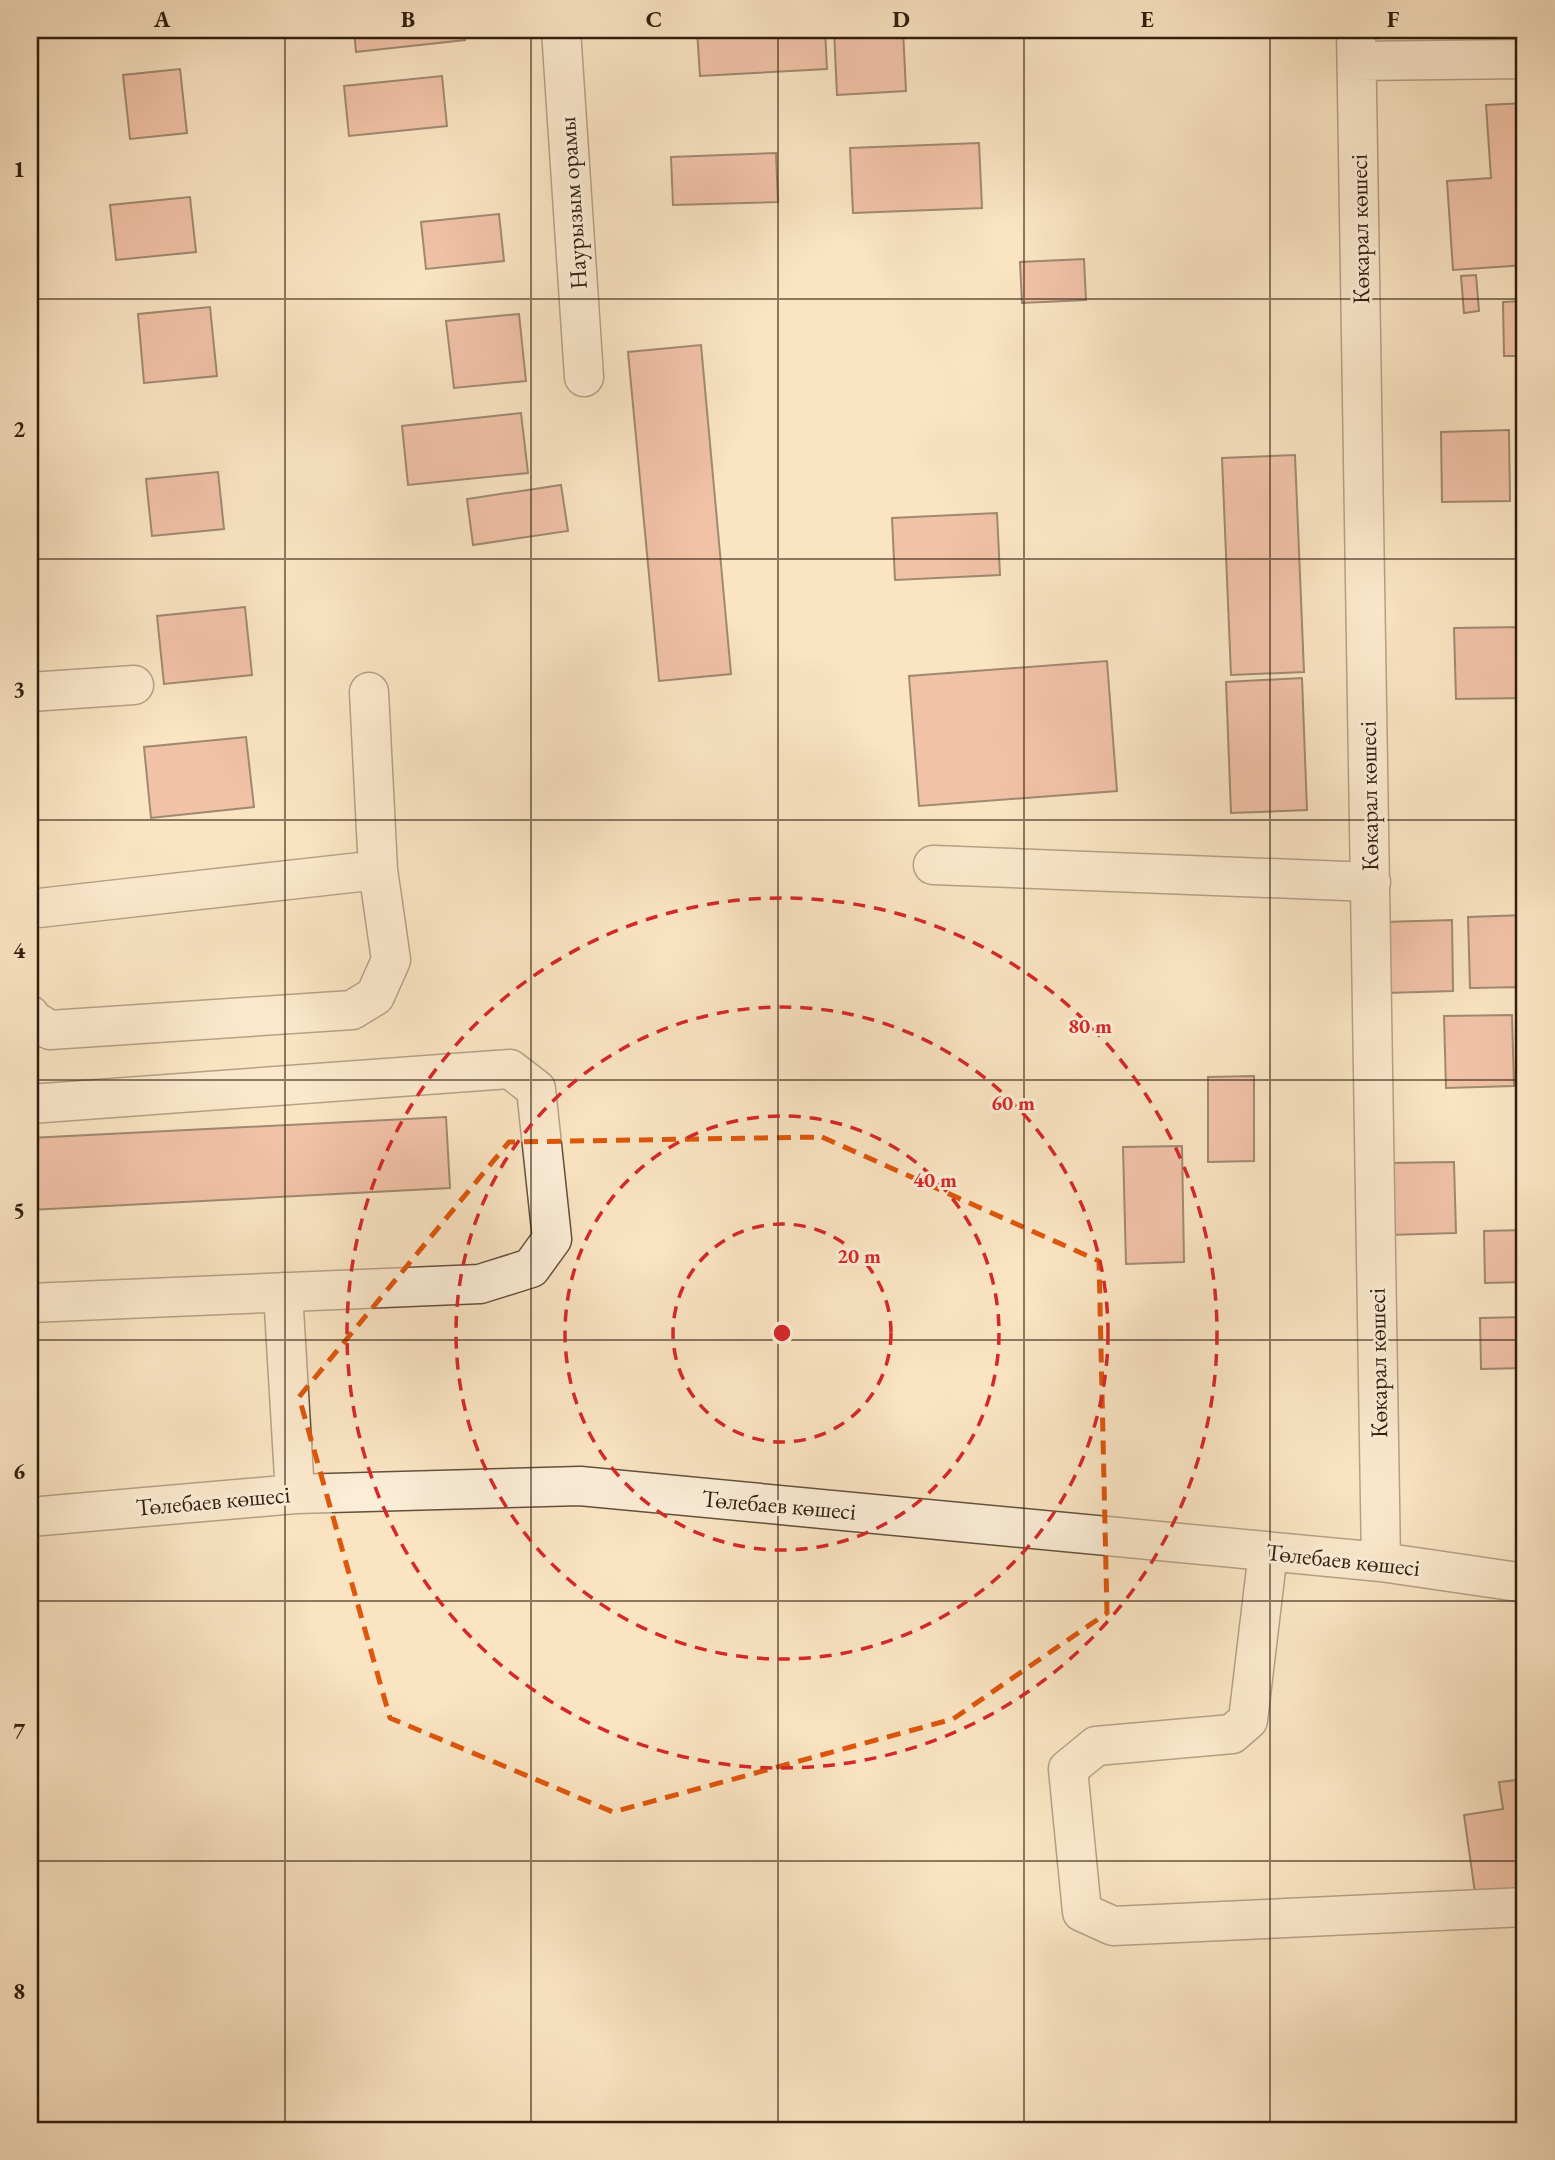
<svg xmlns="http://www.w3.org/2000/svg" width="1555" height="2160" font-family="'EB Garamond',serif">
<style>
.building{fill:#e99985;stroke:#311e0e;stroke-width:2}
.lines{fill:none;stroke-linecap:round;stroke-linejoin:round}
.minor-casing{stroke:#63503b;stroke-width:41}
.minor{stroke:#fcedd7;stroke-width:38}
.marked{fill:none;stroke:#df560c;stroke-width:5;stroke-dasharray:14 9;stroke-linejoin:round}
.grid{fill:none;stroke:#311e0e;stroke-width:2;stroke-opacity:0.55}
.ring{fill:none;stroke:#d62828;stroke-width:3.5;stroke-dasharray:12 9}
.labels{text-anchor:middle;stroke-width:6;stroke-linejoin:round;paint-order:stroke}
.street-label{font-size:24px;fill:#311e0e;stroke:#fcedd7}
.centre{fill:#d62828;stroke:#fcedd7;stroke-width:3.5}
.ring-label{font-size:21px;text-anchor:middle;font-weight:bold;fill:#d62828;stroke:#fcedd7;stroke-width:6;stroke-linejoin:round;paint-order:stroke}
.neatline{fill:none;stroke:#311e0e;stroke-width:2.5}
.grid-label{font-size:23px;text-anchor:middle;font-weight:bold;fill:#311e0e}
</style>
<rect width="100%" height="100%" fill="#fae4c2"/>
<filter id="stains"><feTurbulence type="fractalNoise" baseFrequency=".00286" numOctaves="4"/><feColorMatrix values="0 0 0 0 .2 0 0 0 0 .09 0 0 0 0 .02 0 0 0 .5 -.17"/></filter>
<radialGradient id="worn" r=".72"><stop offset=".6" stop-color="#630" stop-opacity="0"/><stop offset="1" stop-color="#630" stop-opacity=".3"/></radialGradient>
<path class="building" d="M354 30H464L465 40 356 52Z
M697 30H825L827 69 700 76Z
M834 30H903L906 91 837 95Z
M180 69 187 133 130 139 123 75Z
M442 76 447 126 349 136 344 86Z
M1525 103V265L1453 270 1447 181 1491 178 1486 105Z
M979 143 982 208 853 213 850 148Z
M776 153 778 202 673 205 671 157Z
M190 197 196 252 116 260 110 205Z
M499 214 504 261 426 269 421 222Z
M1084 259 1086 300 1022 303 1020 262Z
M1476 275 1479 311 1464 313 1461 276Z
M1525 301V356H1504L1503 302Z
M210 307 217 376 144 383 138 314Z
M519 314 526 381 454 388 446 321Z
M701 345 731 674 659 681 628 352Z
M521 413 528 473 408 485 402 426Z
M1509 430 1510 501 1442 502 1441 432Z
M1295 455 1304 672 1231 675 1222 458Z
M218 472 224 529 152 536 146 479Z
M561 485 568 531 473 545 467 499Z
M997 513 1000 575 895 580 892 518Z
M245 607 252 675 164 684 157 616Z
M1522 627 1524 698 1456 699 1454 628Z
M1107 661 1117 791 919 806 909 676Z
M1302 678 1307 810 1231 813 1226 682Z
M246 737 254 807 151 818 144 747Z
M1525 915V987L1470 988 1468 917Z
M1452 920 1453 991 1386 993 1384 922Z
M1512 1015 1514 1086 1446 1088 1444 1016Z
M1254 1076V1161L1208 1162V1077Z
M446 1117 450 1188 30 1210V1138Z
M1182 1146 1184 1262 1126 1264 1123 1147Z
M1454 1162 1456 1233 1388 1235 1387 1163Z
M1525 1230V1282L1485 1283 1484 1231Z
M1525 1317V1368L1481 1369 1480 1318Z
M1525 1779V1888L1475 1893 1464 1815 1503 1809 1499 1782Z"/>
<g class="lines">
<g class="minor-casing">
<path id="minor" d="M561 30 584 377
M1356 30 1381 1562
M1357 61 1525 59
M30 692 134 685
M933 865 1371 882
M30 909 378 870
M30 1015 31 1019 50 1030 352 1010 375 996 391 960 378 870 369 692
M30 1104 510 1069 536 1089 552 1239 531 1268 480 1284 30 1303
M283 1292 295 1494
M30 1517 295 1494 580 1486 1381 1562 1525 1583
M1268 1552 1248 1720 1232 1734 1096 1746 1068 1769 1082 1912 1113 1926 1525 1907"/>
</g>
<use href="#minor" class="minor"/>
</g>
<path d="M0 0H1555V2160H0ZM822 1137 1099 1261 1107 1613 953 1719 613 1812 390 1718 299 1397 509 1142Z" fill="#fae4c2" fill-opacity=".55" fill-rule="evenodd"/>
<path class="marked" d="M822 1137 1099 1261 1107 1613 953 1719 613 1812 390 1718 299 1397 509 1142Z"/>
<path class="grid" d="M285 30V2130M531 30V2130M778 30V2130M1024 30V2130M1270 30V2130M30 299H1525M30 559H1525M30 820H1525M30 1080H1525M30 1340H1525M30 1601H1525M30 1861H1525"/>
<g class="ring">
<circle cx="782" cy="1333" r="109"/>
<circle cx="782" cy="1333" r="217"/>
<circle cx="782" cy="1333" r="326"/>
<circle cx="782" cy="1333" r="435"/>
</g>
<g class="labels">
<g class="street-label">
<text transform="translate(573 203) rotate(-94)" y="8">Наурызым орамы</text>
<text transform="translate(1360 229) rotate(-91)" y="8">Көкарал көшесі</text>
<text transform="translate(1369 796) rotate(-91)" y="8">Көкарал көшесі</text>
<text transform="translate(1378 1363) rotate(-91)" y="8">Көкарал көшесі</text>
<text transform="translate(213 1501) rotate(-5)" y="8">Төлебаев көшесі</text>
<text transform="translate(779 1505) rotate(5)" y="8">Төлебаев көшесі</text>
<text transform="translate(1343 1560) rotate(6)" y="8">Төлебаев көшесі</text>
</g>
</g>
<circle cx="782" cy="1333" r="10" class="centre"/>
<g class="ring-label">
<text x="1090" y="1033">80 m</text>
<text x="1013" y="1110">60 m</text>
<text x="935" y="1187">40 m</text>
<text x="859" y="1263">20 m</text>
</g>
<rect width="1555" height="2160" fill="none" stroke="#fae4c2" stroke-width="77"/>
<rect x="38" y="38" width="1478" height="2084" class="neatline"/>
<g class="grid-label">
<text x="162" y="27">A</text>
<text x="408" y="27">B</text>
<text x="654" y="27">C</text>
<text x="901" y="27">D</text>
<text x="1147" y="27">E</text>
<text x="1393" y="27">F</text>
<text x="19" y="177">1</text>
<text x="19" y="437">2</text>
<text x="19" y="697">3</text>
<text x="19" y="958">4</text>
<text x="19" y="1218">5</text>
<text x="19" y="1479">6</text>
<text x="19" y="1739">7</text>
<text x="19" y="1999">8</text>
</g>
<rect width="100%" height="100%" filter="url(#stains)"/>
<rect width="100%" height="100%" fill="url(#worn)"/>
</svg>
